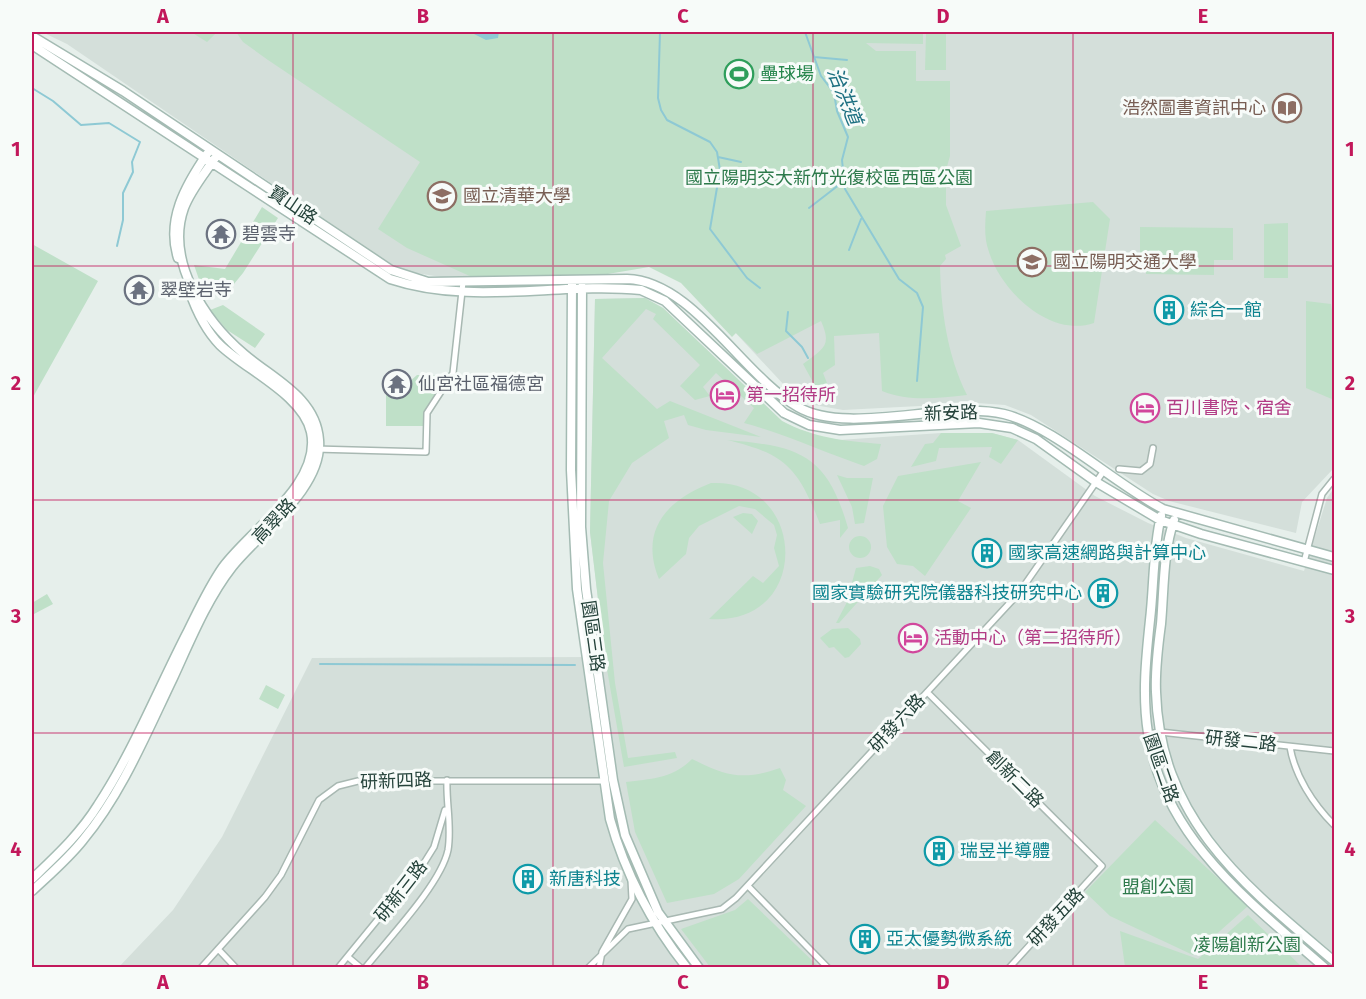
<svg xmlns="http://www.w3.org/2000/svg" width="1366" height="999" font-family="'Fira Sans','Noto Sans TC',sans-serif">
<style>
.built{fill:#d4dfda}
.green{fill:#bfe0c8}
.water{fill:#8ec9d4}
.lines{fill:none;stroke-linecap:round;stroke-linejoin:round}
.stream{stroke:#8ec9d4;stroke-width:2}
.street-casing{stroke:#a8b8b2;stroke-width:8}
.secondary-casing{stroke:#a4bbb3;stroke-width:11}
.street{stroke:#fff;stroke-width:5}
.secondary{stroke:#fff;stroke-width:8}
.grid{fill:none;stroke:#c2185b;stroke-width:1.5;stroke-opacity:0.55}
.labels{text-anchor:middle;stroke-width:6;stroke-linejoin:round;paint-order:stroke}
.leisure-label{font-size:18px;fill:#27864d;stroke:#f7fbf9;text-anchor:start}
.education-label{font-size:18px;fill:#785e54;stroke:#f7fbf9;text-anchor:start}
.park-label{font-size:18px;fill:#2d7a4b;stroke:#f7fbf9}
.street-label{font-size:18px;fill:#24423a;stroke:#f7fbf9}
.worship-label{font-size:18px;fill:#5b616d;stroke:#f7fbf9;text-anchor:start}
.culture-label{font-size:18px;fill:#0d838f;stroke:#f7fbf9;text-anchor:start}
.hotel-label{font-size:18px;fill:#b23c85;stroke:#f7fbf9;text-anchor:start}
.water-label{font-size:20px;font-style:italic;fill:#1c6f80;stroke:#f7fbf9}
.neatline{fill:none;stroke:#c2185b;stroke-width:2}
.grid-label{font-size:20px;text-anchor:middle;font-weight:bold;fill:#c2185b}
</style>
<rect width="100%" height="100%" fill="#e6efeb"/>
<path class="built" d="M42 32H591L596 276 441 277 416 273 391 265 67 44Z
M630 32H1334V468L1302 502 1296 533 1169 501 1153 494 1031 415 1005 405 977 403 843 410 809 404 786 387 731 328Z
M645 298 663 308 782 421 806 434 839 440 941 433H992L1018 440 1095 496 1148 523 1186 538 1304 571 1327 498 1334 488V967L118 968 173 910 222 837 312 658 605 657 590 532 595 299Z"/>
<path class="green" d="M191 32H215L216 33 207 42Z
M236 32H923V44L866 43 876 51H916V81H950V156L946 170V205L961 246 945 255 946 259 940 266C941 310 947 355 967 395 937 398 910 402 882 391L879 333 834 336 835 365 823 373 831 393H819L803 364C824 348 832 346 821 321L757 354 736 333 732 337 681 283 649 267 596 276 472 277 407 248 378 229 420 162 268 60 243 42Z
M926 32H946V70H925Z
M1093 202 1110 219 1094 323C1050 338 1001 291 989 252 984 239 985 225 986 211Z
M262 207 278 218 243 273 229 290 205 297 194 265 225 269Z
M1288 223V278H1264V224Z
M1140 227 1233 228V260H1214V275L1146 274V264H1140Z
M32 244 98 281 32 399Z
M645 298 663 308 782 421C814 438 845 441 881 444L877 459 864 466C823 452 785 434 744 423L754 408 716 373 703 387 710 396 695 400 680 386 700 365 653 319 656 314 646 309 602 358 657 409 670 401 761 437 706 430 688 425 684 415 664 421 669 438 632 463 609 501 603 563 615 683 628 758 675 752 677 758 624 767 605 658 590 532 595 299Z
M1306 301 1331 304 1334 322V400L1306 388Z
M223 305 265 334 255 348 227 330 210 310Z
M417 375 446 376 424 412V426H386V387L398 392Z
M941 433H992L1018 440 1001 464 989 457 992 447 939 448 936 461 911 467 925 444 933 443Z
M727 440C799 446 827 454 848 528L840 538V520L820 524C798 468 786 454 727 440Z
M981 462 958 501 971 508 925 576 913 566 897 564 887 547 883 506 898 476Z
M837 475 847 478H873L864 523 855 524 852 507Z
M711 483C808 478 813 627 709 619L753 576 763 583 779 566 774 548 777 535 774 525 755 509 739 506 699 526 689 538 686 554 659 579C639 530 667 500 711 483Z
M743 513 752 514 758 521 752 534 733 517Z
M849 547a11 11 0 1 1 22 0a11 11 0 1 1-22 0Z
M870 566 879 569 882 575 839 623H836L846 604 856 568Z
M47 594 53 604 34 614 32 603Z
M848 628 860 639 861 644 849 657 845 658 834 647 829 648 820 638 832 629Z
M266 685 285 695 278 709 259 699Z
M692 759C726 776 743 781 780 768L786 780 783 790 806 806 739 879 714 894 667 903 635 832 626 782C651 779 674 778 692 759Z
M1155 820 1248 906 1193 955 1110 916 1085 892Z
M748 899 819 967H710L681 929 735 910Z
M1248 915 1302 967H1125L1120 931 1198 959Z"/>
<path class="water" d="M470 32H499L498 38 486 40Z"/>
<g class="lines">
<path class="stream" d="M660 32 658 98 661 110 667 120 710 142 717 152 720 170 710 229 747 278 760 288
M805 32 821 76 834 93 837 111 848 137 842 160 845 189 899 279 917 293 923 307 917 381
M814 57 847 60
M32 88 53 101 81 125 109 123 140 142 132 162 133 172 123 193V220L117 246
M718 157 741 162
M809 208 844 181
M849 250 861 219
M788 312 786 331 802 347 808 358
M320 664 575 665"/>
<g class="street-casing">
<path id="street" d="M315 449 426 452 427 413 453 373 463 282
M1119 469 1141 471 1150 464 1153 448
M1304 562 1322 494 1334 479
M927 692 1102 866 1009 968
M1148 734 1160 732 1334 751
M1290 747C1295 776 1313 804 1334 825
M748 886 828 968
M218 949 236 968
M348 957 361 968
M201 968 265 897 281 875 319 800 338 786 358 781H605
M338 968 424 863 434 847 445 810
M365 968C388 939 441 884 448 850 452 827 446 803 447 780
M588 968 628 929 722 909 736 898 1019 593 1103 472
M599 968 602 952 632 899 631 880"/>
</g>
<g class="secondary-casing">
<path id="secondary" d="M32 36 123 91 391 270 428 282 627 279C693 281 742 375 798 407 848 436 946 400 1004 414 1053 426 1115 484 1163 509L1334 557
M32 45 390 279C471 306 558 282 641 290L665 301 784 413 809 425 840 430 979 423 1012 428 1036 439 1096 482 1160 520 1201 534 1334 570
M178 258C166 220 185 186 207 154
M572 285 571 470 577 589 610 819C625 873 652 924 687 968
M582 287 581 527 586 589 613 780 625 835 658 912 699 968
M1161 516C1153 548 1154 586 1150 620 1146 658 1142 695 1148 733 1163 838 1251 903 1325 968
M1174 520C1163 552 1164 590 1161 624 1158 646 1155 669 1156 692 1160 820 1244 885 1334 961
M32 879C56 856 80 834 98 805 134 750 158 689 188 631 199 609 209 587 223 567 251 529 322 484 311 432 303 395 246 370 220 345 205 330 196 310 189 290
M32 891C49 875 68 859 83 840 122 793 146 734 173 678 190 641 207 599 232 567 261 531 323 488 319 440 316 397 273 379 244 354 205 321 165 261 184 208 190 191 205 173 215 158"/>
</g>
<use href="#street" class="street"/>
<use href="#secondary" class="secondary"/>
</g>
<path class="grid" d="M293 32V968M553 32V968M813 32V968M1073 32V968M32 266H1334M32 500H1334M32 733H1334"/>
<defs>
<g id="stadium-ring" transform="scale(1.5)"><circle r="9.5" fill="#f7fbf9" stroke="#2e9e5b" stroke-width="1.5"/><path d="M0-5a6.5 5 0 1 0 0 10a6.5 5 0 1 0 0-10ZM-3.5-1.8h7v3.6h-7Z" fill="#2e9e5b"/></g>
<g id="library-ring" transform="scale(1.5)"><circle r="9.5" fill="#f7fbf9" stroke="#8d6e63" stroke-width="1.5"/><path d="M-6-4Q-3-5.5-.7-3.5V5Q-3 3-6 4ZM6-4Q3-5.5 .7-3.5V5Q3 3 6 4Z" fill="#8d6e63"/></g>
<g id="university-ring" transform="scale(1.5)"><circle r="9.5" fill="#f7fbf9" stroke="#8d6e63" stroke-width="1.5"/><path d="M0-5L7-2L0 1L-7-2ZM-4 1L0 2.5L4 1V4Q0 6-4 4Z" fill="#8d6e63"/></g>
<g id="temple-ring" transform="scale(1.5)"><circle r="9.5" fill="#f7fbf9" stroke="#6b7280" stroke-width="1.5"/><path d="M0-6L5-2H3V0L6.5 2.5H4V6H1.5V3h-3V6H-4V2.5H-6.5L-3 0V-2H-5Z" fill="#6b7280"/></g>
<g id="building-ring" transform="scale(1.5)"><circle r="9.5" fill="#f7fbf9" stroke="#0f9aa8" stroke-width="1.5"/><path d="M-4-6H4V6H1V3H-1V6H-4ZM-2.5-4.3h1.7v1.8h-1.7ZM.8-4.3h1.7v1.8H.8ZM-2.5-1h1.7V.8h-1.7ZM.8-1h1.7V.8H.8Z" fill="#0f9aa8"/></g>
<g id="hotel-ring" transform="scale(1.5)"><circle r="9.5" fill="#f7fbf9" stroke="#d1479c" stroke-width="1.5"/><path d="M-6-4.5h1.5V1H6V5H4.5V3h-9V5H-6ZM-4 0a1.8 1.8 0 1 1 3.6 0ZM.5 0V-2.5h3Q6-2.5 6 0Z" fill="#d1479c"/></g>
</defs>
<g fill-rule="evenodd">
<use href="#stadium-ring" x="739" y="74"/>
<use href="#library-ring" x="1287" y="108"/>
<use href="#university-ring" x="442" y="196"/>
<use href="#temple-ring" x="221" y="234"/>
<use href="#university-ring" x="1032" y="262"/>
<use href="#temple-ring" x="139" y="290"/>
<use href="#building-ring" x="1169" y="310"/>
<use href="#temple-ring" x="397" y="384"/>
<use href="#hotel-ring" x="725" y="395"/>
<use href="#hotel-ring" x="1145" y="408"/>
<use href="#building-ring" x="987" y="553"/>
<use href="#building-ring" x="1103" y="593"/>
<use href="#hotel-ring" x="913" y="638"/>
<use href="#building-ring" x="939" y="851"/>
<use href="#building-ring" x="528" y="879"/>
<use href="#building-ring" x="865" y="939"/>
</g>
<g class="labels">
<g class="leisure-label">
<text x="760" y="80">壘球場</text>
</g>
<g class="education-label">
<text x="1266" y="114" text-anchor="end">浩然圖書資訊中心</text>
<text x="463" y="202">國立清華大學</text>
<text x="1053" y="268">國立陽明交通大學</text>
</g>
<g class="park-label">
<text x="829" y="184">國立陽明交大新竹光復校區西區公園</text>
<text x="1158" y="893">盟創公園</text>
<text x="1247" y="951">凌陽創新公園</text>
</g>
<g class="street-label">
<text transform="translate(293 205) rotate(34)" y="6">寶山路</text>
<text transform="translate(951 413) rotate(-2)" y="6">新安路</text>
<text transform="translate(274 521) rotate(-47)" y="6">高翠路</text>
<text transform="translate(593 636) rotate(82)" y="6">園區三路</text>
<text transform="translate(897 723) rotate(-47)" y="6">研發六路</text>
<text transform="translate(1241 741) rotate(6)" y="6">研發二路</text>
<text transform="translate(1161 768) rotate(71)" y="6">園區二路</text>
<text transform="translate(1015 779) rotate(45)" y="6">創新二路</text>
<text transform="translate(396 781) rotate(-2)" y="6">研新四路</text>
<text transform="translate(401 891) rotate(-52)" y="6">研新三路</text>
<text transform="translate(1056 917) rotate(-47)" y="6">研發五路</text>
</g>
<g class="worship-label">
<text x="242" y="240">碧雲寺</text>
<text x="160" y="296">翠壁岩寺</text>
<text x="418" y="390">仙宮社區福德宮</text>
</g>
<g class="culture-label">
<text x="1190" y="316">綜合一館</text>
<text x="1008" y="559">國家高速網路與計算中心</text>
<text x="1082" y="599" text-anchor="end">國家實驗研究院儀器科技研究中心</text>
<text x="960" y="857">瑞昱半導體</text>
<text x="549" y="885">新唐科技</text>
<text x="886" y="945">亞太優勢微系統</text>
</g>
<g class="hotel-label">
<text x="746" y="401">第一招待所</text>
<text x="1166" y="414">百川書院、宿舍</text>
<text x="934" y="644">活動中心（第二招待所）</text>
</g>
<g class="water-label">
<text transform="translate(845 96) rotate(68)" y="7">治洪道</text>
</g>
</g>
<rect width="1366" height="999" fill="none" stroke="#f7fbf9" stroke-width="66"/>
<rect x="33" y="33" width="1300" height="933" class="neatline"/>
<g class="grid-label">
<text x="163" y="23">A</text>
<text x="423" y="23">B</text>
<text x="683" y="23">C</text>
<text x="943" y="23">D</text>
<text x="1203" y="23">E</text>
<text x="16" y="156">1</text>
<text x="1350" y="156">1</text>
<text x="16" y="390">2</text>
<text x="1350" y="390">2</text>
<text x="16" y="623">3</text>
<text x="1350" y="623">3</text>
<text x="16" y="856">4</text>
<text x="1350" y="856">4</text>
<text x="163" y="989">A</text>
<text x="423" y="989">B</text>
<text x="683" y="989">C</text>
<text x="943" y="989">D</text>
<text x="1203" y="989">E</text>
</g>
</svg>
